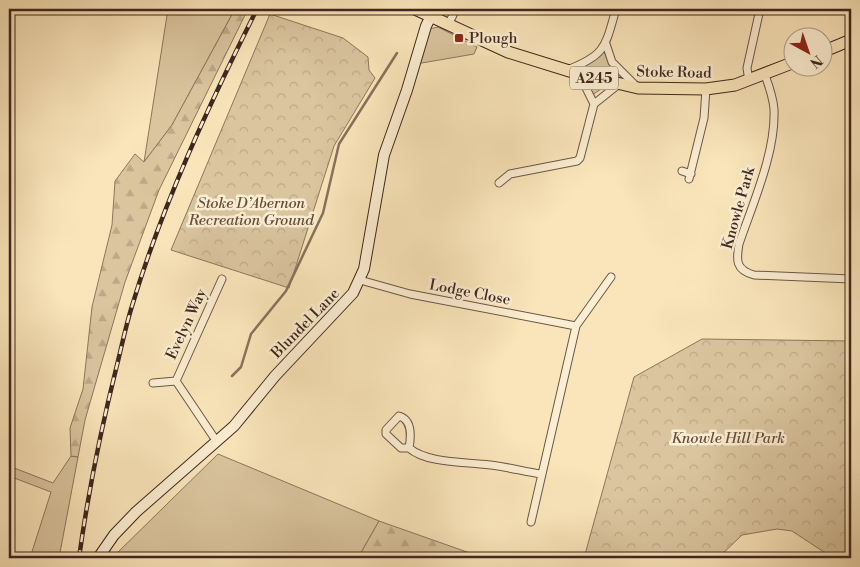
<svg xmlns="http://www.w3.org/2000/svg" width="860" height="567" font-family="'Libre Bodoni',serif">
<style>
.green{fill:#dac59f;stroke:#8c765e}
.forest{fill:url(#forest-firs);stroke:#8c765e}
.park{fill:url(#park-crowns);stroke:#8c765e}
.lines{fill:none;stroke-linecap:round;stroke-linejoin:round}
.stream{stroke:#88725c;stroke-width:2.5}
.street-casing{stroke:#6d5645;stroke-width:9}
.secondary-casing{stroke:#3e271e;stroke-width:12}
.primary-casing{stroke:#3e271e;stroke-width:13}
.street{stroke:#fceed2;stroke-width:7}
.secondary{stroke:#fceed2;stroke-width:10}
.primary{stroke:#fae5ba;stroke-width:11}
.rail-casing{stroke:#3e271e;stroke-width:4.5}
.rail{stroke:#fceed2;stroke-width:2.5;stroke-dasharray:8;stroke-linecap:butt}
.poi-dot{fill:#8f2418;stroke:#fceed2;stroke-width:2}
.labels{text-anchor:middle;stroke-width:5;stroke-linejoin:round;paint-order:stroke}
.shield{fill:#fceed2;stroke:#776354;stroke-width:1}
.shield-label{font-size:14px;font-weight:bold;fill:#3e271e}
.poi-label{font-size:15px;fill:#3e271e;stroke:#fceed2;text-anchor:start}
.street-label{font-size:15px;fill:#3e271e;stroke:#fceed2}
.park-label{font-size:15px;font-style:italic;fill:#654e3e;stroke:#fceed2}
</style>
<defs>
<pattern id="forest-firs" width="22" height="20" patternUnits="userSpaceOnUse" patternTransform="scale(1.25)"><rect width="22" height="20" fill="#dac59f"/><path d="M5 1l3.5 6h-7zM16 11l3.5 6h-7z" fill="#bca988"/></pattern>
<pattern id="park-crowns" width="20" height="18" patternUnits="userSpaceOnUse" patternTransform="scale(1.25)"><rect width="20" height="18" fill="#dac59f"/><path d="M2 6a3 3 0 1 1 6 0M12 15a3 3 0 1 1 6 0" fill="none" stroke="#bca988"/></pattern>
</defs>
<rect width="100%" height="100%" fill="#fae5ba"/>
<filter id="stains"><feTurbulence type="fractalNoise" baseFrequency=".004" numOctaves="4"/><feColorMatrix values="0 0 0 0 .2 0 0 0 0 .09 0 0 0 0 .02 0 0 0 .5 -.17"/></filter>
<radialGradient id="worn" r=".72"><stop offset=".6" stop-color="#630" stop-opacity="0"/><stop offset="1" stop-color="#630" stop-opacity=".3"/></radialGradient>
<path class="green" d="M168 9H235L172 125 144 162Z
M438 27 477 47 474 54 416 64 429 29Z
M604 51 611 68 625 81 576 69 592 62Z
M586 80 607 85 592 95Z
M218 454 379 521 358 558H112Z
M71 456 78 457 59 558H30L51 492 9 476V466L53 483Z"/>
<path class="forest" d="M235 9H248L159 190 125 282 85 420 78 457 71 456 70 428 83 389 92 307 112 225 115 181 135 154 144 162 172 125Z
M379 521 484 558H358Z"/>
<path class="park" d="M270 14 343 38 368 57 369 70 375 78 334 146 289 288 171 250Z
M702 339 851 341V558H833L792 531 777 529 742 535 718 558H584L634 377Z"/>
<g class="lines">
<path class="stream" d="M232 376 241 367 251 334 286 291 323 213 339 144 397 53"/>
<g class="street-casing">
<path id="street" d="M448 25 456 9
M606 44 612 62 635 85
M567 70C606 55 605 47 616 9
M579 74 594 104
M765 75C769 86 773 97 774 109 776 152 753 203 739 244 736 261 736 270 754 275L851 279
M749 81 747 68 760 9
M682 171 691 174
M689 179 704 118 706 89
M499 183 510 174 577 161 580 158 594 104 619 84
M360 280 410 294 576 326
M153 383 176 381
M217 442 176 381 222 279
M409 448H401L386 434V430L399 416C413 420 411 437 409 448 425 462 459 462 480 464 500 465 521 471 541 474
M531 522 576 326 611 277"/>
</g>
<g class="secondary-casing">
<path id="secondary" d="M98 558 114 535 136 512 234 426 275 376 353 293 364 269 384 155 407 90 426 26 431 16"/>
</g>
<g class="primary-casing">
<path id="primary" d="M415 9 508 52 579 74 638 88 706 89 735 85 792 63
M822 52 851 40"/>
</g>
<use href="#street" class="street"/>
<use href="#secondary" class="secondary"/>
<use href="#primary" class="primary"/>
<g class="rail-casing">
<path id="rail" d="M79 558C88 493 101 429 117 365 122 345 126 325 132 306 163 203 209 105 257 9"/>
</g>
<use href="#rail" class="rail"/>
</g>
<rect class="poi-dot" x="454" y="33" width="10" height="10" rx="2.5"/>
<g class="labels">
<rect class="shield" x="570" y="66.5" width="48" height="23" rx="4"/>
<g class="shield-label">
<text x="594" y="83">A245</text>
</g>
<g class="poi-label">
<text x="469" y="43">Plough</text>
</g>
<g class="street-label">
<text transform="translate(674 72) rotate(1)" y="5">Stoke Road</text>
<text transform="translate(738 208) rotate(-74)" y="5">Knowle Park</text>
<text transform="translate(470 292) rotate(11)" y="5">Lodge Close</text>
<text transform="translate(305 323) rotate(-46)" y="5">Blundel Lane</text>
<text transform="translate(186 324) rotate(-65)" y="5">Evelyn Way</text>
</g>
<g class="park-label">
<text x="251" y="208">Stoke D’Abernon<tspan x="251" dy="17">Recreation Ground</tspan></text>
<text x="728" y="443">Knowle Hill Park</text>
</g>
</g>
<rect width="860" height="567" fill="none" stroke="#fae5ba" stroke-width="30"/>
<rect x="10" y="10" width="840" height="547" fill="none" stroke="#3e271e" stroke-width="2.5"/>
<rect x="15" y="15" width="830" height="537" fill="none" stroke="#3e271e"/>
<g transform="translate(808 52) rotate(140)"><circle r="24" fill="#fceed2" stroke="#b09e8a"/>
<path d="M0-4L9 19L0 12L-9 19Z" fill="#8f2418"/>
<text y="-8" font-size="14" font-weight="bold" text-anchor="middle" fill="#3e271e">N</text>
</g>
<rect width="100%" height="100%" filter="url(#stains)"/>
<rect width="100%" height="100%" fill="url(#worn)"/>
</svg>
